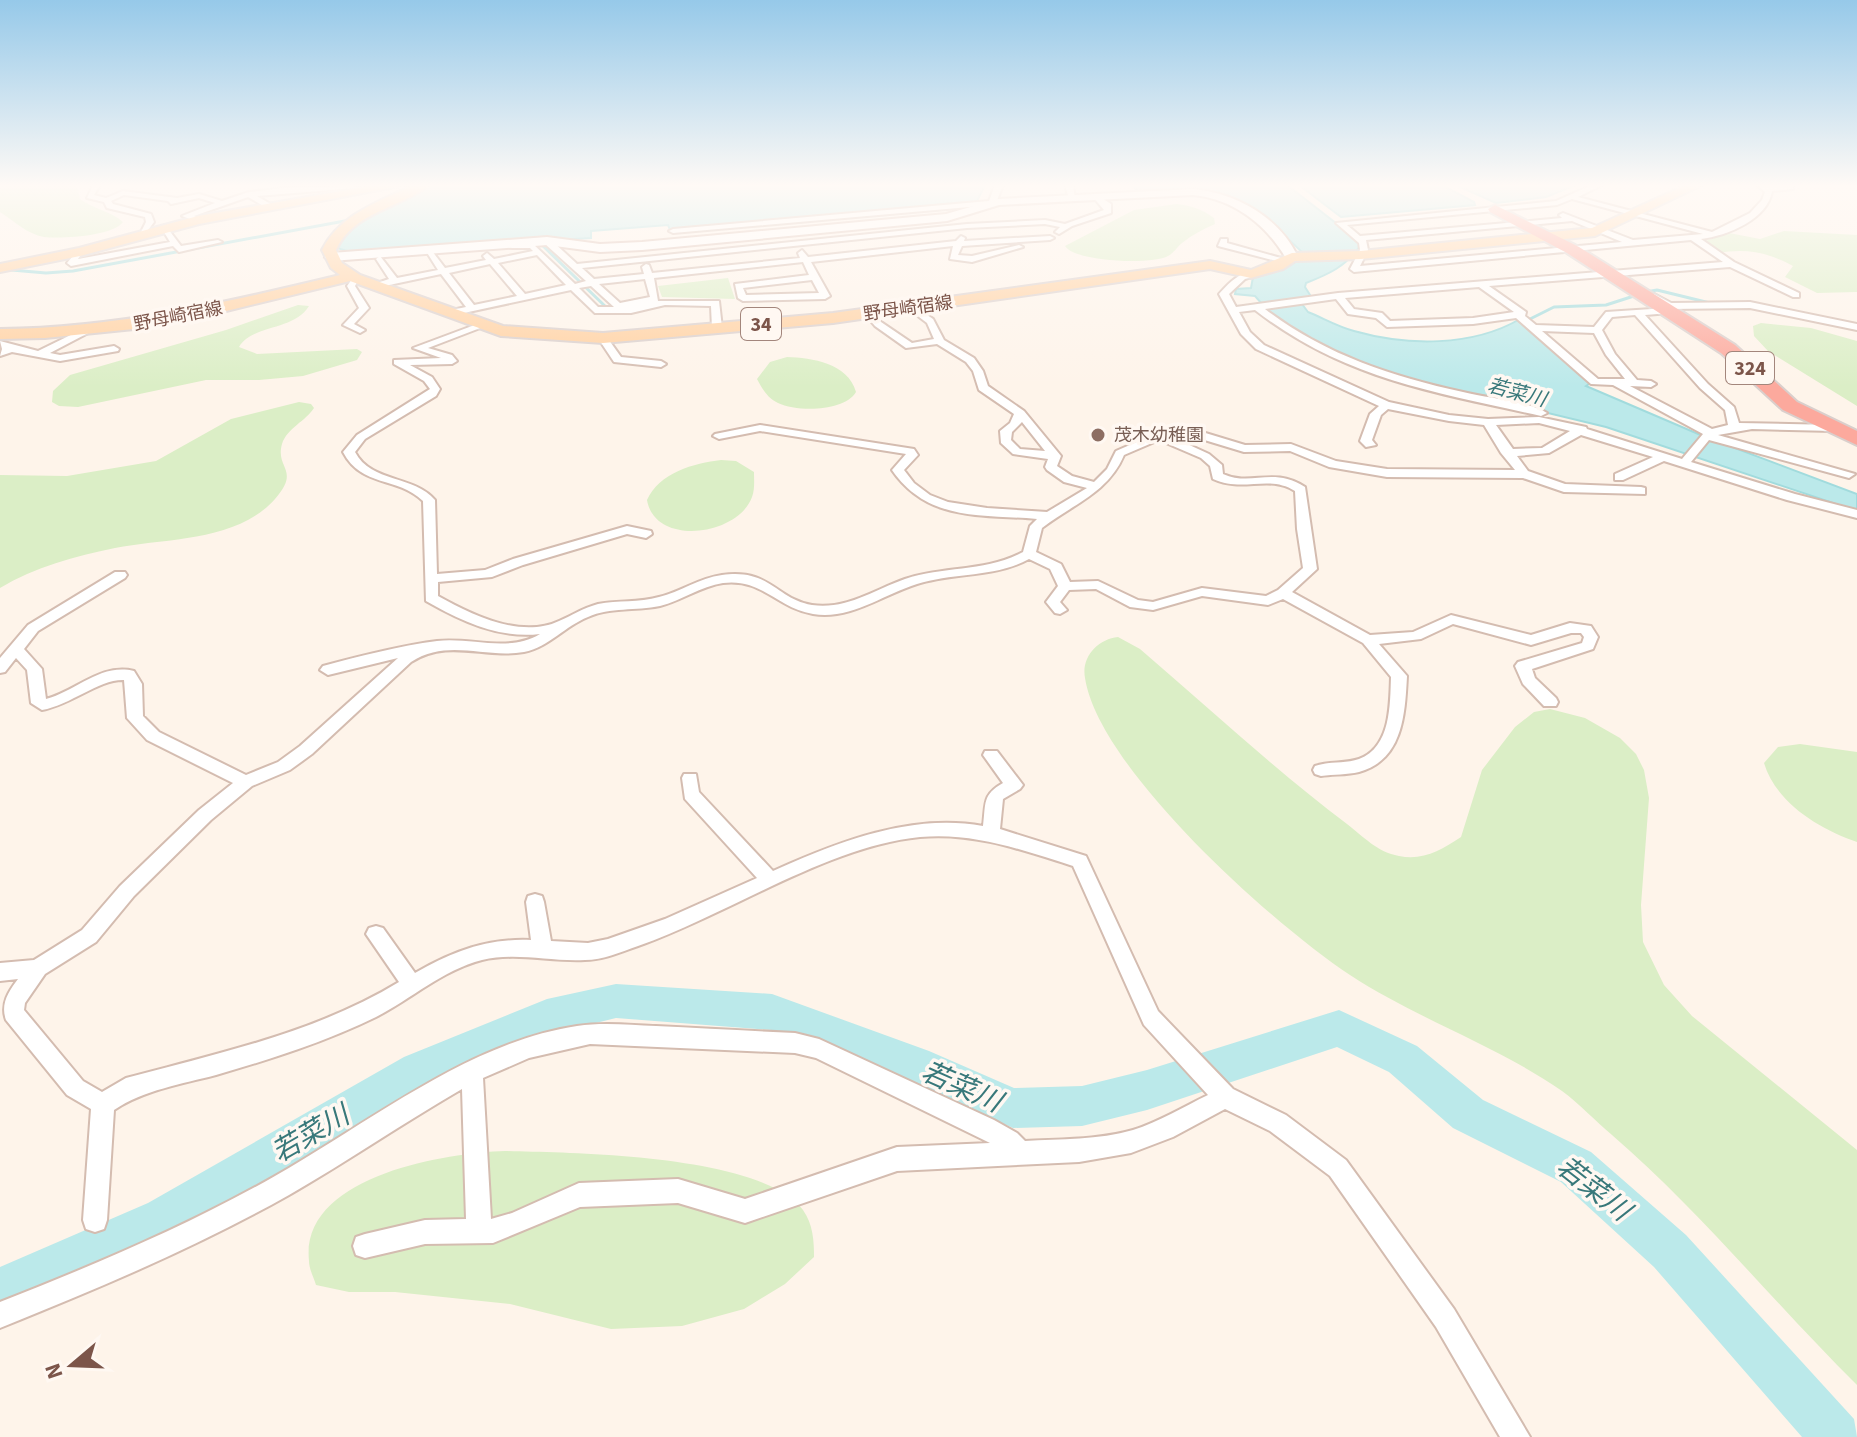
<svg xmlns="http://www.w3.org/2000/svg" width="1857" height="1437" font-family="'Source Sans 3','Noto Sans JP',sans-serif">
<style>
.green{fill:#dbeec6}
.water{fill:#bbe9ea;stroke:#a1dbdd;stroke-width:2}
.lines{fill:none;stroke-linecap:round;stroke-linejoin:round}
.stream{stroke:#a1dbdd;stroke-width:3}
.river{fill:#bbe9ea;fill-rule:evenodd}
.street-casing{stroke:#d4bcb0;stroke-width:4}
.secondary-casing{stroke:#dabdb0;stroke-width:4}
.primary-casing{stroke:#dacfcc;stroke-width:4}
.highway-casing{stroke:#dacfcc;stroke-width:4}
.street{fill:#fff;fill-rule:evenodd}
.secondary{fill:#fff;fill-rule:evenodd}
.primary{fill:#ffd0a0;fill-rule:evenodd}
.highway{fill:#fca99d;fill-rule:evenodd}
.education-dot{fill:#8d6e63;stroke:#fff8f2;stroke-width:3}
.labels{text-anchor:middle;stroke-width:7;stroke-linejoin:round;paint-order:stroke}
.far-street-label{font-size:18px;fill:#7c554a;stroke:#fff8f2}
.far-education-label{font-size:18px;fill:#785e54;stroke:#fff8f2;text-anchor:start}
.shield{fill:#fff8f2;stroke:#a3867c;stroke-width:2}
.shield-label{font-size:20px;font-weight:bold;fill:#7c554a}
.far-water-label{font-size:20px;font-style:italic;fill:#38787a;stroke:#fff8f2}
.near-water-label{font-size:28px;font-style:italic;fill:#38787a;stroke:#fff8f2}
</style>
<rect width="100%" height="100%" fill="#fef4ea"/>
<path class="green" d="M3 185H77L80 199C96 210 110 211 123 222 113 236 62 239 44 237 27 234 14 221 0 212V190Z
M1177 204C1192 206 1202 209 1214 218L1215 224C1203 229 1192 235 1182 243 1177 247 1174 253 1168 256 1152 265 1075 262 1065 246L1134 210Z
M1784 231 1857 235V292L1817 293 1785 277 1793 266C1767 252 1747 248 1717 253L1702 242 1729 233 1760 239Z
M728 278 735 299 662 297 658 286Z
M298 305 309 306C294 331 253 324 239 347L257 354 357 349 362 352 357 360 303 376 259 380H206L78 407 59 406 52 402 53 391 70 375 226 330Z
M1761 323 1811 328 1857 341V406L1768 351 1754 336 1753 326Z
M787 357C812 358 848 363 856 392 844 412 797 412 778 403 767 398 762 388 757 379L770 362Z
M299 402 311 404 314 408C306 421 287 428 282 444 275 469 301 469 275 499 237 542 167 538 115 548 75 556 35 567 0 588V475L67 476 156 461 231 419Z
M721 460 736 461 754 472C754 479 755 490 752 497 738 536 655 547 647 500 659 473 694 463 721 460Z
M1118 637 1140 649C1209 708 1275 770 1347 824 1364 837 1377 852 1399 856 1423 861 1441 850 1461 837L1482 770 1515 727 1534 712 1550 709 1585 718 1620 738 1636 754 1644 770 1649 798 1641 905 1643 942 1664 985 1692 1016 1857 1150V1385C1774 1303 1701 1212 1612 1135 1595 1121 1580 1104 1562 1091 1496 1045 1417 1019 1350 975 1274 925 1099 769 1085 678 1081 657 1098 639 1118 637Z
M1800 744 1857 752V842C1819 829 1776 803 1764 763L1778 747Z
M505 1151C573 1153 760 1154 803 1210 813 1224 814 1241 814 1257L785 1284 744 1309 682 1326 611 1329 510 1304 395 1292H349L316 1285C314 1278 309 1269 309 1261 300 1176 445 1153 505 1151Z"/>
<path class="water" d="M427 185H985L977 201 670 230 668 225 591 231V238L350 252 334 247 358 221Z
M1132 185H1287L1355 238 1360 246C1345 267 1329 274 1306 283L1305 287 1312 298 1299 300 1308 312C1323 318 1338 327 1354 331 1407 346 1472 347 1520 319L1592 382 1586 386 1703 436 1857 494V511L1606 427 1387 374 1327 350 1277 321 1255 296 1235 294 1236 289 1251 288 1253 277 1294 263 1302 252C1285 236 1255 207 1233 198 1206 186 1168 193 1139 193Z
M1299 185H1442L1474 202 1475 205 1341 217Z
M1456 185H1576L1546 197 1496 203Z"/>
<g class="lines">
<path class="stream" d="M540 243 608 309
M0 269 46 273 73 271 350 220
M1646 292 1657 290 1714 304
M1526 321 1554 307 1606 305 1637 295"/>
<path class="river" d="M616 984 772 994 929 1051 1014 1088 1082 1086 1147 1070 1339 1010 1417 1046 1483 1100 1591 1152 1686 1235 1854 1419 1857 1437H1802L1654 1267 1561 1182 1453 1128 1389 1072 1337 1047 1147 1110 1082 1126 1013 1128 917 1084 772 1030 616 1018 551 1034 432 1085 180 1235 0 1315V1267L148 1203 404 1057 547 999Z"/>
<g class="street-casing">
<path id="street" d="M93 185H100L94 195 106 198 123 191 177 198 199 194 222 201 249 192 283 188 352 186 356 188 257 196 272 205 269 209 248 197 194 216 202 220 198 222 182 216 215 203 199 198 171 204 168 201 124 195 111 201 113 204 151 214 154 222 145 234 141 232 146 222 145 217 107 208 104 202 87 198Z
M995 185H1003L996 203 992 205 673 233 669 231 673 229 989 201Z
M1065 185H1073L1075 199H1069Z
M1592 185H1602L1578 197 1712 232 1750 213 1762 200 1765 192 1757 185H1793V189L1772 191C1768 219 1727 236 1701 239L1734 262 1799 293V297H1793L1730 267 1489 286 1526 312 1525 316 1536 325 1594 327 1606 312 1667 308 1651 299V295L1654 294 1671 303 1750 302 1857 324V330L1750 308 1669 309 1670 313 1645 315 1708 384 1734 407 1739 423 1834 425 1840 428 1834 431 1752 429 1718 435 1855 474 1849 478 1709 440 1691 462 1795 494 1857 510V518L1787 500 1664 461 1623 480H1615V474L1653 457 1581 435 1549 453 1517 456 1528 471 1565 484 1641 487 1645 488V494L1564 492 1523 478 1387 477 1329 467 1290 451 1244 452 1188 435 1172 437 1209 454 1222 465 1223 474C1252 487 1272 466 1305 487L1317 569 1292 592 1370 635 1413 632 1451 615 1531 635 1570 623 1591 626 1598 637 1593 649 1532 669 1535 678 1556 698 1558 702 1556 706H1544L1523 684 1515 666 1518 662 1582 643 1584 637 1581 633H1571L1531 645 1453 624 1421 639 1379 644 1407 676C1405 714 1403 760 1359 772 1347 775 1334 774 1321 776L1315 774 1313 770 1315 766C1329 761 1345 764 1359 759 1391 747 1390 705 1391 677L1363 643 1283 599 1268 605 1202 596 1153 610 1130 607 1096 589 1069 590 1060 602 1067 610 1060 614 1055 613 1046 602 1058 586 1050 569 1029 559C994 578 954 572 917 584 882 595 851 620 813 614 777 608 762 578 723 583 701 586 681 601 660 606 636 611 610 607 588 617 565 626 549 647 524 652 484 659 449 638 411 662L312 754 290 770 252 786 211 820 134 896 96 942 45 974 25 1003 24 1010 83 1081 102 1092 126 1078C219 1053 315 1033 399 982L366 934 369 928 376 926 383 928 415 973C453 951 488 938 531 940L526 902 528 896 535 894 542 896 544 902 551 941 588 943 608 939 665 919 757 878 685 799 682 778 684 774H696L699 792 773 871C838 842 911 813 983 826 986 803 982 795 1003 783L983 755 985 751H997L1023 785 1020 789 1003 799 1000 829 1086 856 1158 1011 1233 1089 1286 1115 1346 1160 1454 1309 1530 1437H1500L1436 1327 1330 1176 1270 1131 1225 1109 1173 1137 1131 1153 1079 1162 897 1171 745 1223 678 1203 580 1207 493 1243 425 1244 365 1258 356 1255 353 1246 356 1237 365 1234 425 1220 466 1219 462 1089C403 1123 348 1161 289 1195 197 1247 99 1288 0 1328V1302C94 1265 187 1226 275 1176 369 1123 469 1042 577 1026 603 1022 630 1025 656 1026 702 1028 749 1031 795 1033L819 1039 994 1120 1017 1133 1025 1141C1060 1139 1099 1140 1133 1130 1159 1122 1183 1107 1208 1095L1144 1025 1073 866C1022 850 974 832 920 837 828 846 727 915 638 946 621 952 603 960 585 960 550 962 517 952 482 960 443 970 411 999 376 1017 325 1042 271 1059 216 1075 182 1084 144 1090 114 1110L107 1220 104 1229 95 1232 86 1229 83 1220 91 1109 67 1095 6 1020C0 1004 9 991 18 979L0 981V963L34 960 82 930 120 886 199 810 233 783 147 740 127 718 124 680C99 679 71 705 42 710L31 703 27 670 16 658 5 672 0 673V658L28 625 115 572H125L127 575 125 578 38 631 24 649 42 669 46 699C77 691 100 663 134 671L142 684 143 716 159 732 246 775 278 762 300 746 398 658 328 675 320 670 323 666C360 656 399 646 437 641 472 637 508 653 540 634 499 639 461 621 426 601L423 501C397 476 362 488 343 452L357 435 430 389 424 381 394 364V360L441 358 413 348 480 323 488 325 428 348 452 355 457 361 452 364 410 365 432 377 440 389 436 396 365 439 355 452C371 483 414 475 435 500L437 574 485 570 513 559 627 526 651 531 652 534 646 538 627 534 523 565 492 577 438 582V596C472 615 521 639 559 621 573 615 583 608 598 604 618 600 639 603 659 597 680 592 699 578 722 575 770 568 776 599 812 605 846 610 874 590 905 579 944 566 986 572 1023 552L1030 526 1037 519C981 514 928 522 892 470L906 454 760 431 719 439 713 436 715 434 760 425 914 449 918 455 904 470 914 483 930 495 948 502 987 508 1047 512 1087 488 1064 482 1047 470 1045 467 1048 459 1013 454 1001 443 1000 431 1010 423 1014 414 979 390 973 371 966 362 937 344 906 348 875 326 864 313 866 311H872L881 322 912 343 934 339 927 323 906 307 911 304 933 319 944 340 974 358 983 371 988 386 1024 411 1061 456 1057 466 1072 476 1094 482 1107 469 1116 451 1155 434 1189 428 1245 445 1291 444 1336 461 1387 469 1515 470 1501 453 1484 425 1449 421 1388 409 1381 415 1372 440 1376 445 1366 447 1360 441 1370 414 1379 406 1256 349 1241 334 1219 294C1229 283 1239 272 1254 272V276L1245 279 1229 294 1236 307 1338 293 1723 262 1691 240 1354 272 1350 269 1360 250 1359 243 1336 223 1556 201ZM1572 199 1703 234 1633 240 1563 213 1559 215 1562 218 1360 236 1347 225 1557 205ZM1572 221 1622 242 1360 266 1368 250 1366 240ZM1479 287 1514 312 1473 318 1390 321 1382 313 1354 309 1345 298ZM1336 299 1348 314 1376 318 1387 327 1473 324 1516 318 1591 384 1613 385 1703 434 1682 459 1587 429 1586 427 1539 417 1488 419 1449 415 1389 402 1264 345 1250 332 1239 312 1255 310C1344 379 1434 392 1541 416L1547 413C1528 401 1486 398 1463 392 1390 376 1324 354 1265 309ZM1635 315 1700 388 1725 410 1728 425 1712 429 1630 386 1651 387 1656 384 1651 381 1637 380 1615 354 1602 330 1612 317ZM1542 331 1594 333 1606 355 1625 379H1598ZM1022 422 1045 451 1020 449 1011 440 1012 432ZM1539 423 1570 431 1542 448 1513 449 1496 425ZM1159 440 1201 458 1210 466 1213 479C1244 493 1268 474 1295 491L1297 529 1303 568 1278 590 1266 596 1202 588 1153 602 1138 600 1098 581 1070 582 1061 564 1036 552 1042 528C1073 504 1108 493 1124 455ZM590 1044 795 1053 816 1058 990 1143 897 1147 745 1199 678 1179 579 1183 512 1213 491 1219 483 1078 529 1058Z
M1097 195 1111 204V213L1072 226 1059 234 1055 232 1060 227 1045 224 967 228 582 268 594 279 644 274 642 267 646 264 649 265 652 273 800 258 798 253 802 250 808 257 956 241 961 236 965 238 964 241 1050 236 1054 238 1050 240 962 246 958 255 972 256 1019 245 1023 247 972 262 950 259 953 246 811 262 830 296 825 299 743 301 738 298 735 284 809 275 803 262 654 278 658 301H719L722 328 717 331 712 328 711 306 665 305 631 313H595L571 290 450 316 447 315V311L466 307 441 274 375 288 371 285 389 279 376 259 380 256 397 278 438 270 426 251H432L445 268 486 260 483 256 487 253 494 259 533 251 530 248H512L508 246 532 243 575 284 586 281 544 243V239H550L577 264 967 224 1045 220 1065 224 1104 210 1093 197ZM537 255 566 285 525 294 498 263ZM490 264 517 296 474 305 449 273ZM645 279 650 297 620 303 599 284ZM812 280 819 293 746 295 743 288ZM591 286 614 307H598L579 288Z
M165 225 181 246 218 240 222 242 179 252 173 246 71 266 67 263 78 250 82 253 78 259 170 242 161 227Z
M1221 239H1227V243L1292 261 1288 264 1218 246Z
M355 275 359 278 355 286 369 308 354 324 365 330 360 333 343 325 359 308 347 286Z
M87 327 90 328V332L50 353 60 355 114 346 119 349 118 351 60 361 12 352 0 356 2 349 0 341 38 351Z
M600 336H606L621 357 661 361 666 364 661 367 614 362 598 338Z"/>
</g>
<g class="secondary-casing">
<path id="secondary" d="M1193 189C1236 193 1279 217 1298 257L1287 260C1267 225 1234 199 1193 195L999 205 947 221 642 250 600 252 547 245 331 261 325 257 331 253 547 237 600 244 642 242 946 214 998 199Z"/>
</g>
<g class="primary-casing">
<path id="primary" d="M376 185H405L199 224 80 256 0 272V264L79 248 198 216Z
M413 185H429C399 209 353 212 336 250L342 263 360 275 503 326 603 333 833 313 1210 261 1251 270 1292 253 1361 251 1592 228 1686 185H1702L1595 236 1361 259 1295 261 1283 269 1251 278 1210 269 833 323 603 343 501 336 350 281 222 312 134 329 45 338 0 339V329C117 328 228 302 340 275L331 268 322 250C340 214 379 202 413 185Z"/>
</g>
<g class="highway-casing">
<path id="highway" d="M1495 205 1579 247 1735 345 1797 402 1857 431V445L1783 410 1721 353 1567 253 1490 212 1488 209Z"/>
</g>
<use href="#street" class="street"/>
<use href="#secondary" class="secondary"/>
<use href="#primary" class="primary"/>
<use href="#highway" class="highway"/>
</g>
<linearGradient id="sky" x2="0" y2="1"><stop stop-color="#96c9e9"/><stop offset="0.48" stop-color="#fffaf6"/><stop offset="1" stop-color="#fffaf6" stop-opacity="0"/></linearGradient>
<rect width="1857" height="387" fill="url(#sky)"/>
<circle class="education-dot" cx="1098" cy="435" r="8"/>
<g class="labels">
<g class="far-street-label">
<text transform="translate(908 308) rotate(-8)" y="6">野母崎宿線</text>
<text transform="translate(178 316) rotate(-11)" y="6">野母崎宿線</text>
</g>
<g class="far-education-label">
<text x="1114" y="441">茂木幼稚園</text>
</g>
<g class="shield">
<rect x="741" y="308" width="40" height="32" rx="6"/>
<rect x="1726" y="352" width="48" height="32" rx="6"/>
</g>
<g class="shield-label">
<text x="761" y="331">34</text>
<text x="1750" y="375">324</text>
</g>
<g class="far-water-label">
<text transform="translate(1517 392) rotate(15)" y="7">若菜川</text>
</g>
<g class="near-water-label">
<text transform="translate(962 1086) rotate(24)" y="10">若菜川</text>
<text transform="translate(310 1133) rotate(-30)" y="10">若菜川</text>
<text transform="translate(1594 1188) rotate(38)" y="10">若菜川</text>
</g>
</g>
<g transform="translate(72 1365) rotate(251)" stroke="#fff8f2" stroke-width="6" paint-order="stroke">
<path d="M0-6L14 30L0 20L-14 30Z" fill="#7c554a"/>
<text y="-12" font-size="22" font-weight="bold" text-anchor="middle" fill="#7c554a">N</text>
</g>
</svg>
